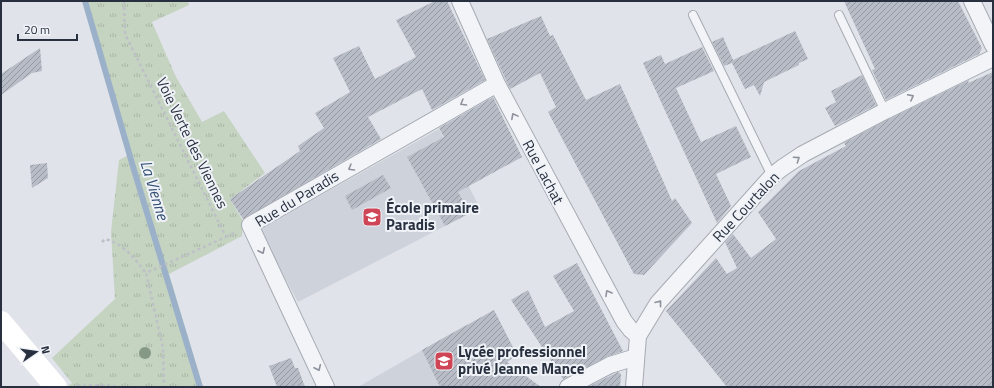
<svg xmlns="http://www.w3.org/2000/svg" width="994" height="388" font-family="'Titillium Web',sans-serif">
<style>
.built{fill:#ced2db}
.grass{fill:url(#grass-tufts)}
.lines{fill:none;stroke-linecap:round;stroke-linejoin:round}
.stream{stroke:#9bb0c9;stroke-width:6}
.building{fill:url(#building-hatch)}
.lane-casing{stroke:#a5aab3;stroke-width:10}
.street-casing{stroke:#a5aab3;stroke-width:18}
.path{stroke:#bdc1c7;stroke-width:2.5;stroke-dasharray:3 3;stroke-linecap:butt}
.lane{stroke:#f2f4f7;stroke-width:8}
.street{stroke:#f2f4f7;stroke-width:16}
.secondary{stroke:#fff;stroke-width:22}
.tree{fill:#869987}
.oneway{stroke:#8d929c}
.labels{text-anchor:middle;stroke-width:4;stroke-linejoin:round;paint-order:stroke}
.street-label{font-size:15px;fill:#283040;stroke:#eff2f6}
.poi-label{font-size:15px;font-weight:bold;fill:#283040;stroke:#eff2f6;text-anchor:start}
.water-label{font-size:16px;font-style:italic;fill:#334e74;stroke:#eff2f6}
</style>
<defs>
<pattern id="grass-tufts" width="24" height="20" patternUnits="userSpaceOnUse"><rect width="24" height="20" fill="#c5d3c1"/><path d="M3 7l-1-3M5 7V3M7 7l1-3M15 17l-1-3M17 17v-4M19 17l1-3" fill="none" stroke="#a9b5a7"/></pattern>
<pattern id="building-hatch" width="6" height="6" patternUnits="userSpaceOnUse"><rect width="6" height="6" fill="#b7bcc6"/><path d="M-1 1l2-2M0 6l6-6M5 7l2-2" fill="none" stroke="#9599a2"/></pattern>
</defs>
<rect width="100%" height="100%" fill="#e0e3e9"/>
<path class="built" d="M439 129 480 208 298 302 259 230Z
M466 325 494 380 518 387H358Z"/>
<path class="grass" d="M85 1H188L189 5 152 22 175 75 202 122 224 111 265 173 230 199 243 221 242 236 169 274 203 387H67L72 383 52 358 115 299 111 232 119 160 131 154Z"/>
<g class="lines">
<path class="stream" d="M85 1 134 170 200 387"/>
</g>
<path class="building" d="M435 1H447L485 80 432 110 422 89 368 117 381 139 243 219 230 199 300 151 298 146 324 128 315 113 350 92 333 58 359 46 375 79 416 57 396 20Z
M844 1H958L982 48 979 54 886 100 872 70 875 69Z
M541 16 550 36 553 35 586 100 620 84 672 201 675 198 692 223 644 275 634 274 548 112 556 107 540 73 510 89 487 39Z
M795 31 808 59 799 63V65L764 82 760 96 754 85 745 89 732 63 724 66 712 42 723 37 733 60Z
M702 47 714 71 676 88 701 142 736 126 751 157 716 174 731 206 717 223 643 63 661 55 665 64Z
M40 48 42 71 32 73 1 95V74Z
M993 72V387H727L666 311 716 258 727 274 737 268 725 242 733 234 751 258 776 239 758 212 799 171 846 146 844 143 889 119 969 80 968 83Z
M862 75 876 105 835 126 825 108 836 102 831 91Z
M493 97 522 157 458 192 470 213 445 226 407 157 444 137 439 128Z
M47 163 48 178 32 188 30 165Z
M383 175 391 188 352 210 345 196Z
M577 263 623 351 606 357 563 379 511 300 528 290 545 327 574 311 553 276Z
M494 310 517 355 507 362 541 387H440L422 350Z
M291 358 295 368H298L305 387H277L269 366Z
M618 372 621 374 620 387H588Z"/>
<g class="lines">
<g class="lane-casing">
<path id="lane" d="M693 15 772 176
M839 15 885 111"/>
</g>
<g class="street-casing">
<path id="street" d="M460 1 497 84 624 321 631 330 638 336
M972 1 993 45
M326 387 250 225 497 84
M568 387 610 365 636 357
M634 387 638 336 658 303 772 176 782 168 803 154 885 111 993 58"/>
</g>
<path class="path" d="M124 1 125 34 226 237 146 273 163 348 164 387
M226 237 234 233
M102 242 105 239C124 244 134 258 146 273
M77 386 106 385 119 387"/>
<use href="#lane" class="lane"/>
<use href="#street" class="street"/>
<path class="secondary" d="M1 322 56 387"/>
</g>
<circle class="tree" cx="145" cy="353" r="6"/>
<defs><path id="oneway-chevron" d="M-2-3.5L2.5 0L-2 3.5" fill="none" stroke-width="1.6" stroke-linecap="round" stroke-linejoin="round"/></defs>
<g class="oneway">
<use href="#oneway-chevron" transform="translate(911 97) rotate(-27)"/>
<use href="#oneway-chevron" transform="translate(463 103) rotate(150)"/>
<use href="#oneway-chevron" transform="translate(514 116) rotate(-118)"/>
<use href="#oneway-chevron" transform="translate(797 159) rotate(-34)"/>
<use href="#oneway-chevron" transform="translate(351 168) rotate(150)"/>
<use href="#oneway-chevron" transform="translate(262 251) rotate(65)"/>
<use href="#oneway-chevron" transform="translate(608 293) rotate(-119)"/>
<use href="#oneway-chevron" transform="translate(659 303) rotate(-52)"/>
<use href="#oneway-chevron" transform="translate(318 368) rotate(65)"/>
</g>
<defs>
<g id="school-square" transform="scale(1)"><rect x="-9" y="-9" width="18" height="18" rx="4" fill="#ce4556" stroke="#eff2f6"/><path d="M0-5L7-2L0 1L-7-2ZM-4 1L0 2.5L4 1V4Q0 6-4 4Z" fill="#fff"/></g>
</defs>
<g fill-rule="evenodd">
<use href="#school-square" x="372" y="217"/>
<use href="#school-square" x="444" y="361"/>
</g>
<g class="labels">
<g class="street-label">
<text transform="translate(192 143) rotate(64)" y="5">Voie Verte des Viennes</text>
<text transform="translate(543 172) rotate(62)" y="5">Rue Lachat</text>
<text transform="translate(297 199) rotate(-31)" y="5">Rue du Paradis</text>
<text transform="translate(746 207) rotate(-47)" y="5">Rue Courtalon</text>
</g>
<g class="poi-label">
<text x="386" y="213">École primaire<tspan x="386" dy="17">Paradis</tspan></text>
<text x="458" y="357">Lycée professionnel<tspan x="458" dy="17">privé Jeanne Mance</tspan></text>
</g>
<g class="water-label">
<text transform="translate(155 190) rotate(73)" y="6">La Vienne</text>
</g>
</g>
<rect width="994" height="388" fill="none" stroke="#283040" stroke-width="4"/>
<g transform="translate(36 352) rotate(77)" stroke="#eff2f6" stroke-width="3" paint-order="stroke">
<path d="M0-3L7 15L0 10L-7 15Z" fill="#283040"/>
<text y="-6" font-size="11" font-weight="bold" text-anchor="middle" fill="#283040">N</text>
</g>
<path d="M18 34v6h59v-6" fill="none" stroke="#283040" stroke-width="2"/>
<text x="24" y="34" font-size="12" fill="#283040" stroke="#eff2f6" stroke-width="3" paint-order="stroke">20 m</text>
</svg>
